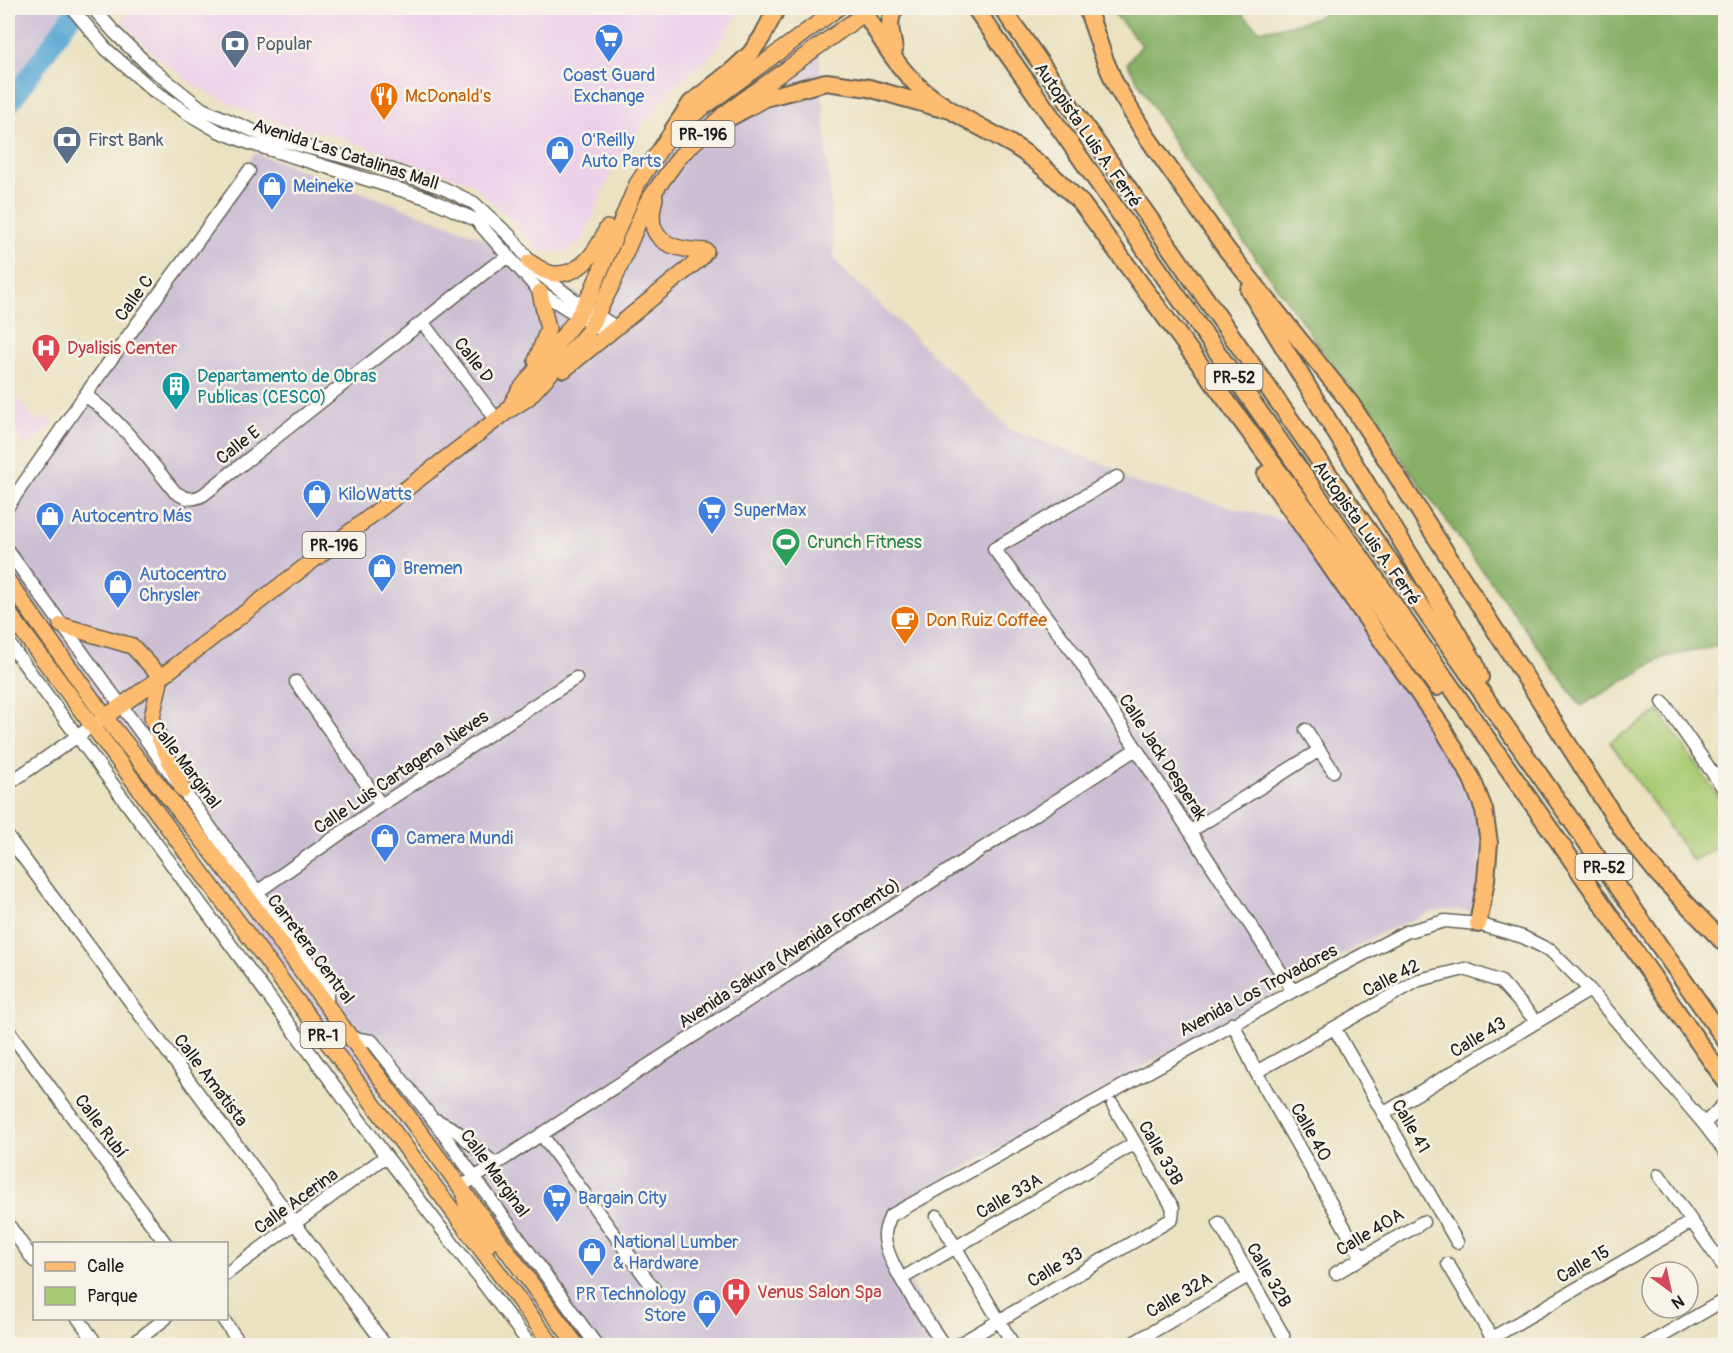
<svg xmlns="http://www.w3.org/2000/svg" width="1733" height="1353" font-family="Pangolin,sans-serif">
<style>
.built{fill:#edd1e9}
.industrial{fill:#ccbfd4}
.green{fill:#aacc75;stroke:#637448;stroke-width:1.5}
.forest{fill:#87b066;stroke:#526641;stroke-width:1.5}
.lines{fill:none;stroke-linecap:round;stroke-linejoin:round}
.river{stroke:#5aa9d4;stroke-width:20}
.minor-casing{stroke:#646156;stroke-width:15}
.major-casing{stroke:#646156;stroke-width:18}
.highway-casing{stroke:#646156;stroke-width:20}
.minor{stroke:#fff;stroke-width:12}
.major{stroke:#fdbc70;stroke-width:15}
.highway{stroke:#fdbc70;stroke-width:16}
.labels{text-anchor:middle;stroke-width:5;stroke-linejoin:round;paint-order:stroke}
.shield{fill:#f7f3e8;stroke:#5e5c59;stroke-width:1.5}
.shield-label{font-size:16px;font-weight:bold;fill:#1c1c1c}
.service-label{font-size:18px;fill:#4e5e75;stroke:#f7f3e8;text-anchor:start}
.shop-label{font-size:18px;fill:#366cbe;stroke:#f7f3e8;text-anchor:start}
.food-label{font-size:18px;fill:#c56008;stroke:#f7f3e8;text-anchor:start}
.street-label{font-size:18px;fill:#1c1c1c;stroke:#f7f3e8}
.health-label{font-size:18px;fill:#be3a42;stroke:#f7f3e8;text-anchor:start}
.culture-label{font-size:18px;fill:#0d838f;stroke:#f7f3e8;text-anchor:start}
.leisure-label{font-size:18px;fill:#27864d;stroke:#f7f3e8;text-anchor:start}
</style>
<rect width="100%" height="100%" fill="#f7f3e8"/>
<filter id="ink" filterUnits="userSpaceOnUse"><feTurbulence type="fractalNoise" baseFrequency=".0167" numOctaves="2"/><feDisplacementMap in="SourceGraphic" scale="12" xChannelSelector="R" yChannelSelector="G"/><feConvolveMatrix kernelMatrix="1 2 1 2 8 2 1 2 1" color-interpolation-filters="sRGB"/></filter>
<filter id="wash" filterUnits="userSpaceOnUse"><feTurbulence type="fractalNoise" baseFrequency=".008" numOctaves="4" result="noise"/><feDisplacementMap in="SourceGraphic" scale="24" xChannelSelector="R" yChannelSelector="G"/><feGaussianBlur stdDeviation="1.35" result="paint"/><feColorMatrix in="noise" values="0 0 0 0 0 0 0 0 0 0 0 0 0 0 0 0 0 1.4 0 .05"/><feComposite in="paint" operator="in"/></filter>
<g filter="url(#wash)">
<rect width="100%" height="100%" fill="#eae2c1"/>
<path class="built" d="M130 8H742L717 49 668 92 616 161 583 239 566 252 539 251 510 217 469 182 322 132 288 126 241 109 195 86 154 54 123 22Z
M8 386 37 423 47 416 54 425 27 446 16 431 8 437Z"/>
<path class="industrial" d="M8 8H61L64 12 8 99Z
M817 18 835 261 1011 430 1112 467 1128 481 1302 525 1483 800 1478 912 1449 910 1433 912 1385 931 910 1198 889 1215 885 1239 945 1345H565L8 597V503L28 477 255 153 479 236 586 299 653 157Z"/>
<path class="green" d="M1659 711 1725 806V841L1693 861 1610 742Z"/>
<path class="forest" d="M1109 8H1236L1259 30C1285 27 1313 22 1335 8H1725V645L1664 657 1581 706 1183 158 1127 63 1142 45Z"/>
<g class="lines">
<path class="river" d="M8 106 77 8"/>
</g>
</g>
<g filter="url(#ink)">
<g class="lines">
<g class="minor-casing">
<path id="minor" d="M72 8 106 49 154 91 187 113 218 131 249 143 427 198 476 220 540 292 609 335
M93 8 115 33 151 68 202 109 268 137 387 168 443 188 474 203 510 236 539 273 570 297 617 328
M422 322 497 420
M85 395C122 421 147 457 175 492 186 499 191 501 203 495L493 266 509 257
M1117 477 994 549 1077 657 1293 991
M8 506 85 395 249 171
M8 551 327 987V1003
M8 642 386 1156 531 1346
M296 682 381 805
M1663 702 1726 792
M1306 730 1333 771
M8 784 98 722
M1191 831 1318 751
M8 837 386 1346
M253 895 381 805 576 678
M1233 1023 1256 1072 1362 1258
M1335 1029 1457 1242
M8 1030 166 1244
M352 1038 372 1041 431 1117 597 1346
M1256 1072 1419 980 1465 969 1501 982 1537 1022
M1383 1114 1590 990
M436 1120 455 1130 495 1164
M1704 1124 1726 1102
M541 1134 654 1289
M1659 1175 1726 1270
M462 1186 1136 749
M937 1216 1014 1346
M1219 1223 1283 1335 1284 1346
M8 1224 34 1261
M1448 1264 1497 1346
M1336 1273 1423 1222
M226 1274 386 1156
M901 1279 1135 1143
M78 1318 98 1346
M222 1318 242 1346
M1492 1338 1691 1222
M130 1346 166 1318
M944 1346C929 1322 883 1261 885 1234 885 1228 889 1221 890 1216L1293 991 1406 932 1445 921 1478 924 1523 937 1551 951 1590 990 1704 1124 1726 1153
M956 1346 1172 1219 1173 1208 1113 1105
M1128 1346 1248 1276
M1645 1346 1726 1299"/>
</g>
<g class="major-casing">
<path id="major" d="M655 198C643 240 669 250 706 251
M529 262C537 266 546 274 555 274 582 275 598 249 607 228
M536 361 548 329 540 292
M564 370 700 259 706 251
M509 408 519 391 575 321 591 293 637 184 673 130 838 8
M8 581 105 717 248 898 577 1346
M8 612 553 1346
M61 625 132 646 161 677
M161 677 152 717 159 738 183 790
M105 717 161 677 505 413 528 398 587 333 612 285 647 202 680 156 724 114 872 8
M465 1200 468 1212 488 1245"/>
</g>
<g class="highway-casing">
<path id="highway" d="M862 8C878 34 895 65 918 86 947 112 983 127 1016 147 1041 163 1061 183 1082 204L1437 687
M975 8 1310 484 1726 1082
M1002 8 1726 1041
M1087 8 1104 58 1116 86 1145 134 1227 250 1351 404 1624 832 1658 874 1726 945
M894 50C892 34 886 23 895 8
M673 130 691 103 734 69 751 53 762 37 777 8
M707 130 765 98 826 82 869 88 940 108
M1249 290 1450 621 1475 663 1480 677
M1266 474 1442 727 1472 779 1484 810 1489 843 1486 880 1478 924"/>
</g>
<use href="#minor" class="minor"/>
<use href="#major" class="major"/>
<use href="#highway" class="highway"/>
</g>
</g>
<defs>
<g id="supermarket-pin" transform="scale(1.5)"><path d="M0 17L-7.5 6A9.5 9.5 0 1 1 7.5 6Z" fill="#3f7fe0" stroke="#f7f3e8"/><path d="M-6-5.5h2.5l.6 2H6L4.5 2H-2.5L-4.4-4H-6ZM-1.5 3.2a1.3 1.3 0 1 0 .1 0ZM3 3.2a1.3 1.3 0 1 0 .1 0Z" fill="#fff"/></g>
<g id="bank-pin" transform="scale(1.5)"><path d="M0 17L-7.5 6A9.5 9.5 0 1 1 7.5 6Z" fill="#5c6f8a" stroke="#f7f3e8"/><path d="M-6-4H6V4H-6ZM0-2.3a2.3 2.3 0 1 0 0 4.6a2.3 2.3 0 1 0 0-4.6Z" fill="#fff"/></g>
<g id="restaurant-pin" transform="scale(1.5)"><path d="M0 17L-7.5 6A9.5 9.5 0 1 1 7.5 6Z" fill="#e8710a" stroke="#f7f3e8"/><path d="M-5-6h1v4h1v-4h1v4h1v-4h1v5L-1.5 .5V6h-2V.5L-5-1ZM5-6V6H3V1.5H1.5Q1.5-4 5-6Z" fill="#fff"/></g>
<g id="shop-pin" transform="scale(1.5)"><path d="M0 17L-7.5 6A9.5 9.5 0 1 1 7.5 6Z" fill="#3f7fe0" stroke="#f7f3e8"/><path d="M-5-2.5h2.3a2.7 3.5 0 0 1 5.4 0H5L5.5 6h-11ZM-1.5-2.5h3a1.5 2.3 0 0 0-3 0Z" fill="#fff"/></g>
<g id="hospital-pin" transform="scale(1.5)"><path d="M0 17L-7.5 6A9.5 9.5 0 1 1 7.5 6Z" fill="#e0444e" stroke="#f7f3e8"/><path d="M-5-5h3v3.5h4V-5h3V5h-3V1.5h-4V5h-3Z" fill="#fff"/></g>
<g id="building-pin" transform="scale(1.5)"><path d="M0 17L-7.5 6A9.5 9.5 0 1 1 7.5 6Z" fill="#0f9aa8" stroke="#f7f3e8"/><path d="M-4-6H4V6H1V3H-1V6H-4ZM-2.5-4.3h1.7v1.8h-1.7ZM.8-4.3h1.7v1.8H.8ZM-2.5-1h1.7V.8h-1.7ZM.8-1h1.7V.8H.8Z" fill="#fff"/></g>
<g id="stadium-pin" transform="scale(1.5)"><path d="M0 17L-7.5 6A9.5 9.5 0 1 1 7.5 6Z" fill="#2e9e5b" stroke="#f7f3e8"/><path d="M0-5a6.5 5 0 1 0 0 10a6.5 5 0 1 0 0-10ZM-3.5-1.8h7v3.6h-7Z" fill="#fff"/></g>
<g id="cafe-pin" transform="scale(1.5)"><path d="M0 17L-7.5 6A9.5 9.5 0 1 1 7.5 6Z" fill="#e8710a" stroke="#f7f3e8"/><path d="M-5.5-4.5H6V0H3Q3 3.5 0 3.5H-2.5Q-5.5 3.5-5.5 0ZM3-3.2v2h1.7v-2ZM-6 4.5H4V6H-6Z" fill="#fff"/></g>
</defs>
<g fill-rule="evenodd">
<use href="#supermarket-pin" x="609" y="38"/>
<use href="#bank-pin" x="235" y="44"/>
<use href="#restaurant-pin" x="384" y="96"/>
<use href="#bank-pin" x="67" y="140"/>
<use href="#shop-pin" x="560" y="150"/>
<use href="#shop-pin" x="272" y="186"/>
<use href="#hospital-pin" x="46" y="348"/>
<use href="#building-pin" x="176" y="386"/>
<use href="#shop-pin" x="317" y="494"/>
<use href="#supermarket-pin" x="712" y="510"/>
<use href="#shop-pin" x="50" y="516"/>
<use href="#stadium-pin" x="786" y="542"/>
<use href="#shop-pin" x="382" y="568"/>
<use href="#shop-pin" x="118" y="584"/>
<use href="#cafe-pin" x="905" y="620"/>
<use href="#shop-pin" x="385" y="838"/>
<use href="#supermarket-pin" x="557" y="1198"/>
<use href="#shop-pin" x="592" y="1252"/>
<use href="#hospital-pin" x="736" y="1292"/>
<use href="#shop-pin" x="707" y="1304"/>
</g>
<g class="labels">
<g class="shield">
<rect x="671.5" y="121" width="63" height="26" rx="4.5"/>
<rect x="1205.5" y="364" width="57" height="26" rx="4.5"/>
<rect x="302.5" y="532" width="63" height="26" rx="4.5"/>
<rect x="1575.5" y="854" width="57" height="26" rx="4.5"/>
<rect x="300.5" y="1022" width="45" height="26" rx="4.5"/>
</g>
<g class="shield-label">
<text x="703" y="140">PR-196</text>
<text x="1234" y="383">PR-52</text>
<text x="334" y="551">PR-196</text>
<text x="1604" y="873">PR-52</text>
<text x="323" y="1041">PR-1</text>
</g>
<g class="service-label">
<text x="256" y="50">Popular</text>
<text x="88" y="146">First Bank</text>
</g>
<g class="shop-label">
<text x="609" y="81" text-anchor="middle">Coast Guard<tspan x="609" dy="21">Exchange</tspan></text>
<text x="581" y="146">O'Reilly<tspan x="581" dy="21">Auto Parts</tspan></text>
<text x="293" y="192">Meineke</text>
<text x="338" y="500">KiloWatts</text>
<text x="733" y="516">SuperMax</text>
<text x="71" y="522">Autocentro Más</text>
<text x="403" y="574">Bremen</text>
<text x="139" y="580">Autocentro<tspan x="139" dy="21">Chrysler</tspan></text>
<text x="406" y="844">Camera Mundi</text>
<text x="578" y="1204">Bargain City</text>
<text x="613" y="1248">National Lumber<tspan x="613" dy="21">&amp; Hardware</tspan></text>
<text x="686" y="1300" text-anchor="end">PR Technology<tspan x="686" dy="21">Store</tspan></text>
</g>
<g class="food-label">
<text x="405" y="102">McDonald's</text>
<text x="926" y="626">Don Ruiz Coffee</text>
</g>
<g class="street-label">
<text transform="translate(1088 135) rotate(55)" y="6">Autopista Luis A. Ferré</text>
<text transform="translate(346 154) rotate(18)" y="6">Avenida Las Catalinas Mall</text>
<text transform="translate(134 298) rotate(-54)" y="6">Calle C</text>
<text transform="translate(474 360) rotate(52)" y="6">Calle D</text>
<text transform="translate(238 445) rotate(-38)" y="6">Calle E</text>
<text transform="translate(1367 533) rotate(55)" y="6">Autopista Luis A. Ferré</text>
<text transform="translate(1163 757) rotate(57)" y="6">Calle Jack Desperak</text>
<text transform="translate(186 765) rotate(53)" y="6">Calle Marginal</text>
<text transform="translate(401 772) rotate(-34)" y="6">Calle Luis Cartagena Nieves</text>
<text transform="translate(311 949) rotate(53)" y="6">Carretera Central</text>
<text transform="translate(789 953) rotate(-33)" y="6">Avenida Sakura (Avenida Fomento)</text>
<text transform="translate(1391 978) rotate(-27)" y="6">Calle 42</text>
<text transform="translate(1258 990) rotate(-28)" y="6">Avenida Los Trovadores</text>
<text transform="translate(1478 1037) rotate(-31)" y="6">Calle 43</text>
<text transform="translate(211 1080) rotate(53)" y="6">Calle Amatista</text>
<text transform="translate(101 1126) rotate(53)" y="6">Calle Rubí</text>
<text transform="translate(1411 1126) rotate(60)" y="6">Calle 41</text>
<text transform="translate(1311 1132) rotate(60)" y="6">Calle 40</text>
<text transform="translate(1161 1153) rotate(60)" y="6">Calle 33B</text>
<text transform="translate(495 1173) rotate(54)" y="6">Calle Marginal</text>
<text transform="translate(1009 1196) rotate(-30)" y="6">Calle 33A</text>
<text transform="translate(296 1201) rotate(-36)" y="6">Calle Acerina</text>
<text transform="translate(1370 1232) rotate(-31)" y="6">Calle 40A</text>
<text transform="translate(1583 1264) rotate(-30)" y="6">Calle 15</text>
<text transform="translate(1055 1267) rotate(-31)" y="6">Calle 33</text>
<text transform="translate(1269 1275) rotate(60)" y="6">Calle 32B</text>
<text transform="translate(1179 1295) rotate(-30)" y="6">Calle 32A</text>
</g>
<g class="health-label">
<text x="67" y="354">Dyalisis Center</text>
<text x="757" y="1298">Venus Salon Spa</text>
</g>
<g class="culture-label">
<text x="197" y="382">Departamento de Obras<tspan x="197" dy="21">Publicas (CESCO)</tspan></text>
</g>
<g class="leisure-label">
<text x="807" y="548">Crunch Fitness</text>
</g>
</g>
<rect width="1733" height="1353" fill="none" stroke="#f7f3e8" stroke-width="30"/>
<rect x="33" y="1242" width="195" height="78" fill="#f7f3e8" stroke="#9f9d96" stroke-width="1.5"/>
<rect x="45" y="1262" width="30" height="9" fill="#fdbc70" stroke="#9f9d96" stroke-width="1.5"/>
<text x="87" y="1272" font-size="18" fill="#1c1c1c">Calle</text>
<rect x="45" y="1287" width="30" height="18" fill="#aacc75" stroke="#9f9d96" stroke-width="1.5"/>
<text x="87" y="1302" font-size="18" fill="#1c1c1c">Parque</text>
<g transform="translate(1670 1290) rotate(147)"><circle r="28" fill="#f7f3e8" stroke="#9f9d96" stroke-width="1.5"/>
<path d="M0-4.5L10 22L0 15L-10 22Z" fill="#d1495b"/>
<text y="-9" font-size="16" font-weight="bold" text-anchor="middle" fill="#1c1c1c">N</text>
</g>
</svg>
